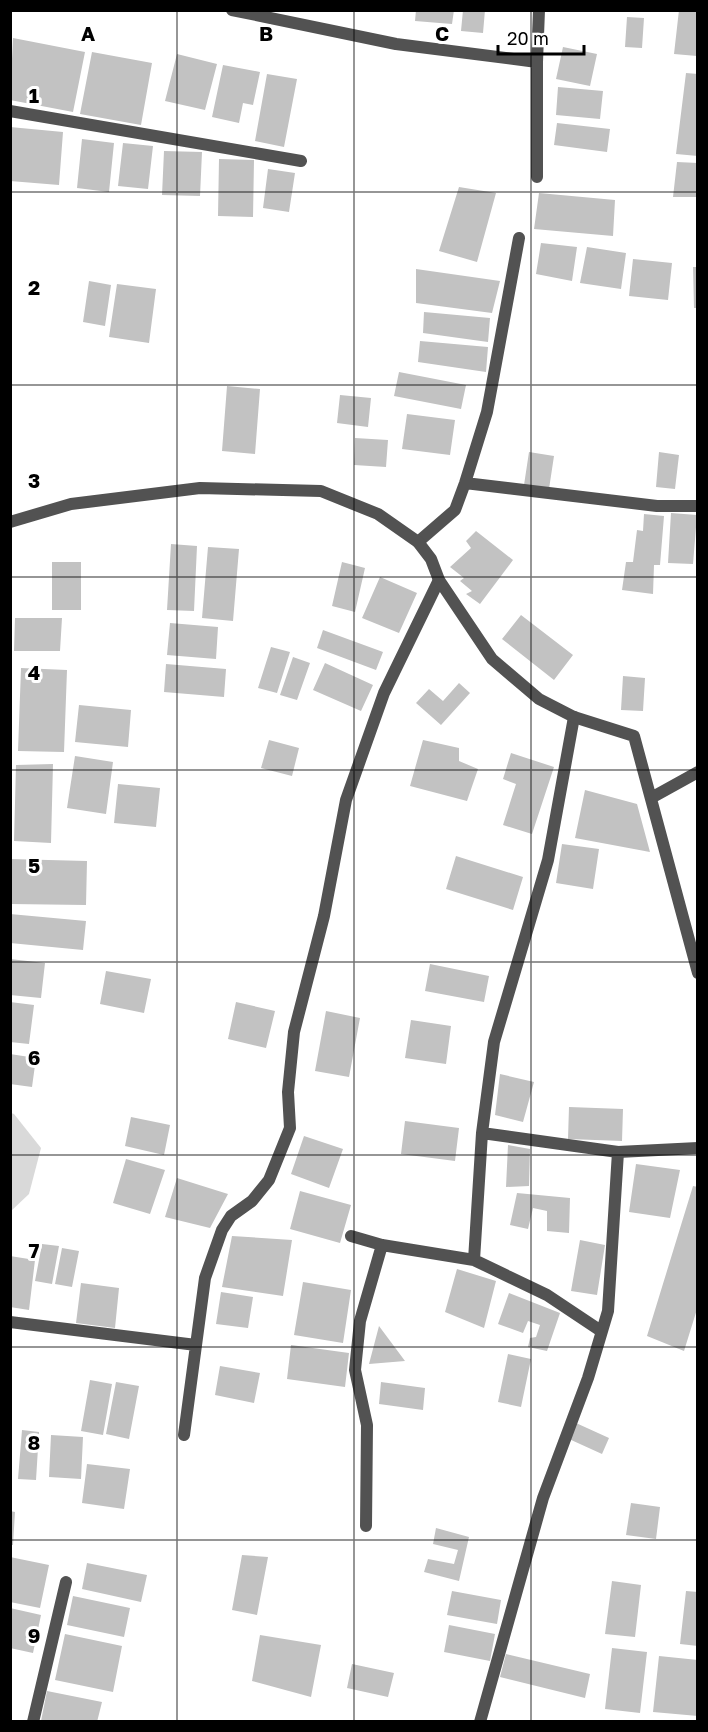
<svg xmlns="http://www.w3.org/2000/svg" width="708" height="1732" font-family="'Golos Text',sans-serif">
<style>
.green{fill:#d9d9d9}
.building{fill:#c2c2c2}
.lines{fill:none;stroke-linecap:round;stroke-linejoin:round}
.minor{stroke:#525252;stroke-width:12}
.tertiary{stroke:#525252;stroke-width:12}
.grid{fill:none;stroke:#000;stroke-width:1.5;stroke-opacity:0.55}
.grid-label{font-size:20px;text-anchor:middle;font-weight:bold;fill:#000;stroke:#fff;stroke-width:6;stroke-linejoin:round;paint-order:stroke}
</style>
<rect width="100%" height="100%" fill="#fff"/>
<path class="green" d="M11 1113 14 1114 41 1148 29 1194 11 1211Z"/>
<path class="building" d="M416 10H454L452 24 415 21Z
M463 10H485L483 33 461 31Z
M679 10H698L697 56 674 54Z
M627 17 644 18 642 48 625 47Z
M13 38 85 52 73 112 10 100Z
M563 47 597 54 590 86 556 79Z
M92 52 152 63 141 125 80 114Z
M177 54 217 64 205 110 165 101Z
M223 65 260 72 253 105 243 103 239 123 212 117Z
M686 73 698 74V156L676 154Z
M267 74 297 79 284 147 255 141Z
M558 87 603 91 600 119 556 115Z
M557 123 610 129 607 152 554 145Z
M10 127 63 132 59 185 10 181Z
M82 139 114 143 109 192 77 188Z
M123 143 153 146 148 189 118 186Z
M164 151 202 152 200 196 162 195Z
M219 159 254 160 253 217 218 216Z
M677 162 698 163V197H673Z
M268 169 295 173 289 212 263 208Z
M459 187 496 193 477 262 439 251Z
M539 193 615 200 613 236 534 229Z
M541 243 577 247 572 281 536 274Z
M587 247 626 253 621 289 580 283Z
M633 259 672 263 668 300 629 296Z
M693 267H698V308H694Z
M416 269 500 281 492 313 416 303Z
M89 281 111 285 105 326 83 322Z
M117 284 156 289 149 343 109 337Z
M424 312 490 318 488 342 423 333Z
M420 341 488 347 486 372 418 362Z
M399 372 466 385 461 409 394 396Z
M227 386 260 389 255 454 222 451Z
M340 395 371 398 368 427 337 423Z
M407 414 455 420 450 455 402 449Z
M355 438 388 440 386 467 354 465Z
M529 452 554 456 549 489 524 485Z
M659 452 679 455 675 489 656 487Z
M671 513 697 515 693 564 668 563Z
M644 514 664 516 660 565H654L653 594 622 590 626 562H633L637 530 643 531Z
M476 531 513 560 480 604 466 594 472 591 460 581 464 578 450 567 471 548 466 541Z
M171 544 197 546 194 611 167 610Z
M208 547 239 549 233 621 202 618Z
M52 562H81V610H52Z
M342 562 365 568 355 612 332 606Z
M380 577 417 593 399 633 362 618Z
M521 615 573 655 554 680 502 639Z
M15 618H62L60 651H14Z
M170 623 218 627 216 659 167 655Z
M323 630 383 652 376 670 317 648Z
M271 647 290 652 277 693 258 688Z
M293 657 310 663 297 700 280 695Z
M325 663 373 685 361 711 313 690Z
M166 664 226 669 224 697 164 692Z
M21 668 67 670 64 752 18 751Z
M623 676 645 678 643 711 621 710Z
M459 683 470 693 441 725 416 703 429 689 443 701Z
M79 705 131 710 128 747 75 742Z
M269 740 299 748 292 776 261 768Z
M423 740 459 748V761L478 769 467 801 410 786Z
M511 753 554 767 532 834 503 825 516 784 503 779Z
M75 756 113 762 106 814 67 808Z
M53 764 51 843 14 841 16 765Z
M118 784 160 788 156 827 114 823Z
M585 790 637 804 650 852 575 838Z
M562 844 599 849 593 889 556 883Z
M456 856 523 877 513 910 446 889Z
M10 859 87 861 86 905 10 904Z
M10 914 86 921 83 950 10 943Z
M10 959 45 963 41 998 10 995Z
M430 964 489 976 484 1002 425 991Z
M106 971 151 979 144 1013 100 1004Z
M10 1002 34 1005 29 1044 10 1042Z
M236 1002 275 1011 266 1048 228 1039Z
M326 1011 360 1018 349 1077 315 1071Z
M411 1020 451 1026 446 1064 405 1058Z
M10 1054 36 1058 32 1087 10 1084Z
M500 1074 534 1082 523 1122 495 1115Z
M569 1107 623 1109 622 1141 568 1139Z
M131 1117 170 1125 164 1155 125 1146Z
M405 1121 459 1128 455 1161 401 1154Z
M304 1136 343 1149 329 1188 291 1174Z
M508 1145 530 1149 529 1186 506 1187Z
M126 1159 165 1170 150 1214 113 1203Z
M636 1164 680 1170 670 1218 629 1212Z
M177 1178 228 1194 210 1228 165 1217Z
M693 1186 698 1187V1306L684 1351 647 1336Z
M300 1191 351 1205 340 1243 290 1229Z
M517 1193 570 1198 569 1233 547 1231V1211L533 1208 528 1229 510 1225Z
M232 1236 292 1240 283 1296 222 1287Z
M580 1240 605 1245 597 1295 571 1291Z
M42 1244 59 1246 52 1284 35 1281Z
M62 1248 79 1251 72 1287 55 1284Z
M10 1256 35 1260 29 1310 10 1307Z
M457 1269 496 1281 484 1328 445 1312Z
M303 1282 351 1290 343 1343 294 1335Z
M81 1283 119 1288 115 1328 76 1323Z
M221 1292 253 1297 248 1328 216 1324Z
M509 1293 560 1313 547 1351 528 1347 530 1338 536 1337 540 1325 528 1321 523 1333 498 1324Z
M379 1326 405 1361 369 1364Z
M291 1345 349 1353 345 1387 287 1379Z
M508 1354 531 1359 521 1407 498 1402Z
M220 1366 260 1373 254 1403 215 1395Z
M90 1380 112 1384 103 1435 81 1431Z
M116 1382 139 1386 129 1439 106 1434Z
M381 1382 425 1388 423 1410 379 1404Z
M576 1423 609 1438 602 1454 569 1439Z
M22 1430 39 1432 36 1480 18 1479Z
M51 1435 83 1437 81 1479 49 1477Z
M87 1464 130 1469 124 1509 82 1503Z
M631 1503 660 1507 656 1539 626 1535Z
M10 1511 15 1512 13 1545H10Z
M436 1528 469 1537 459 1581 424 1572 428 1559 454 1564 458 1550 433 1544Z
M242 1555 268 1557 257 1615 232 1610Z
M10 1557 49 1565 40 1608 10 1602Z
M87 1563 147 1575 141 1602 82 1589Z
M612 1581 641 1585 635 1637 605 1634Z
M452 1591 501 1600 497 1624 447 1615Z
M686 1591 698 1592V1646L680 1644Z
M73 1596 130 1608 124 1637 67 1625Z
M10 1608 41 1615 33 1653 10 1648Z
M449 1625 495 1634 490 1661 444 1652Z
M65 1634 122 1646 113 1692 55 1680Z
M260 1635 321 1645 311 1697 252 1681Z
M612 1648 647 1652 640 1713 605 1709Z
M506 1654 590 1674 585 1698 500 1677Z
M659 1656 698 1660V1716L653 1712Z
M352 1664 394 1673 388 1697 347 1688Z
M47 1691 102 1702 97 1722 41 1721Z"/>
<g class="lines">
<path class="minor" d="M232 10 396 44 537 62 539 10
M10 111 301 161
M537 177V62
M465 483 657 506H698
M418 542 455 510 465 483 487 412 519 238
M482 1133 618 1152 698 1148
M351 1236 382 1245 474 1260 547 1295 601 1331
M474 1260 482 1133 494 1042 548 860 574 717
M10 1322 196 1345
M184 1435 205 1278 222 1230 231 1216 252 1201 269 1180 290 1128 288 1092 294 1032 324 916 346 800 384 693 439 580
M366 1526 367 1425 355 1370 360 1321 382 1245
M33 1722 66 1582
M480 1722 543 1498 588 1378 608 1311 618 1152"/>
<path class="tertiary" d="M10 522 71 504 200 488 321 491 378 514 418 542 431 559 439 580 492 659 539 699 574 717 634 736 698 973
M651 798 698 772"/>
</g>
<path class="grid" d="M177 10V1722M354 10V1722M531 10V1722M10 192H698M10 385H698M10 577H698M10 770H698M10 962H698M10 1155H698M10 1347H698M10 1540H698"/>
<g class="grid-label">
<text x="88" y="41">A</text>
<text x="266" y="41">B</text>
<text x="442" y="41">C</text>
<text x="34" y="103">1</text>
<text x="34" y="295">2</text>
<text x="34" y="488">3</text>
<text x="34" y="680">4</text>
<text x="34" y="873">5</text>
<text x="34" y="1065">6</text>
<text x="34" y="1258">7</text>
<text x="34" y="1450">8</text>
<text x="34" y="1643">9</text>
</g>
<rect width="708" height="1732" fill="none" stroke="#000000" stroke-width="24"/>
<path d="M498 45v9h86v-9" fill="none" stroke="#000000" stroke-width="3"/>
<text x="507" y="45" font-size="18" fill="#000000" stroke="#ffffff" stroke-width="4.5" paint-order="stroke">20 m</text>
</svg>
